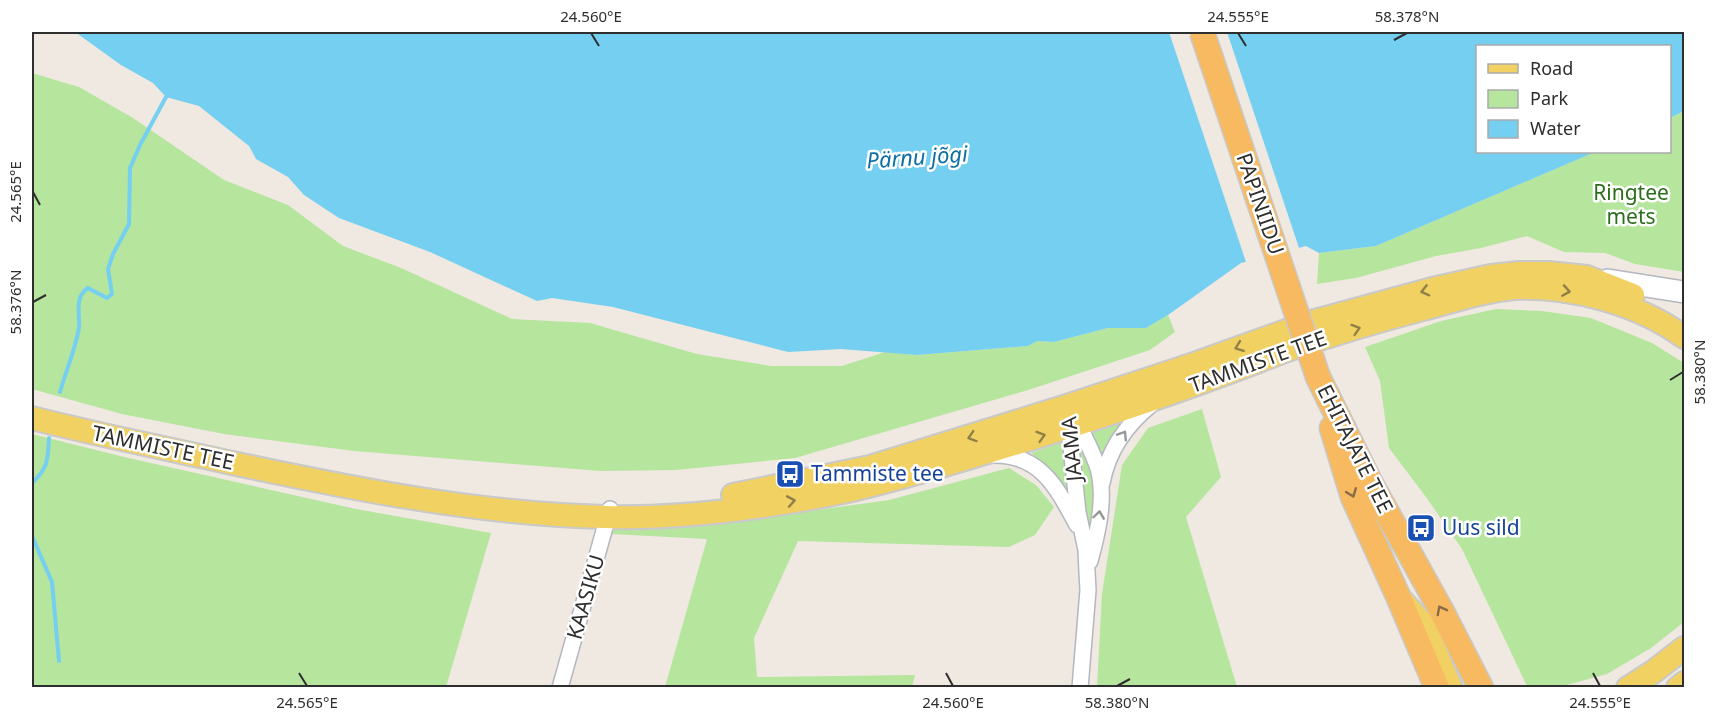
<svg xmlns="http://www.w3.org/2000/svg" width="1716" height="719" font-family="'Noto Sans',sans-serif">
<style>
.green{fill:#b6e59e}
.water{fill:#75cff0}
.pier{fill:#efe9e1}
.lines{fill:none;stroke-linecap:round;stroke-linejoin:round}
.stream{stroke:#75cff0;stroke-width:4}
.minor-casing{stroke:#b4b7c1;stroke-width:18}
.secondary-casing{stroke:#b4b7c1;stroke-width:24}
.primary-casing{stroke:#c9c9c9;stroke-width:26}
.trunk-casing{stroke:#c9c9c9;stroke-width:27}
.minor{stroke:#fff;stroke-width:15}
.secondary{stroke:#fff;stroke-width:21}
.primary{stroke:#f2d163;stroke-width:22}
.trunk{stroke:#f8ba60;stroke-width:24}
.trunk-bridge-casing{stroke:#c9c9c9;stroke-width:27;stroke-linecap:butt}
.trunk-bridge{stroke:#f8ba60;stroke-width:24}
.oneway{stroke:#908048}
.oneway2{stroke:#969696}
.oneway3{stroke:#896d44}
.ticks{fill:none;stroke:#2e2e2e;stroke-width:2}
.labels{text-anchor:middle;stroke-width:5;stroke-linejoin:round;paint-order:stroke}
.park-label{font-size:21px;fill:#2c6e1b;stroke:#fff}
.street-label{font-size:21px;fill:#2e2e2e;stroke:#fff}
.transit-label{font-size:21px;fill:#164399;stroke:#fff;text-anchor:start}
.water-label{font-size:22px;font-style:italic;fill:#0d6fa3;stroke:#fff}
.neatline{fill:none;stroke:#2e2e2e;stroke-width:2}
.ticks-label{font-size:15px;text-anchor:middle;fill:#2e2e2e}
</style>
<rect width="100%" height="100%" fill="#efe9e1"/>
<path class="green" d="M32 73 79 87 133 118 224 180 288 205 343 246 401 268 512 319 590 323 697 354 771 366H842L885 352 917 355 1028 346 1037 341 1054 342 1108 328H1146L1168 315 1175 332 1150 350 1025 391 795 458 676 470 600 471 354 451 224 434 122 414 32 389Z
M1684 111V272L1635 264 1605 253 1564 252 1527 236 1481 248 1436 256 1356 278 1317 284 1319 253 1376 246 1595 152H1670V118Z
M1496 309 1542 311 1591 318 1652 343 1684 363V622L1651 648 1607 674 1559 687H1530L1526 684 1462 549 1426 497 1389 448 1380 381 1365 347 1441 321Z
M1202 409 1221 477 1186 517 1237 687H1097L1102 594 1122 465 1148 428Z
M1122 421 1106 444 1102 457 1089 434Z
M32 434 124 457 356 509 491 533 446 687H32Z
M1076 437 1079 439C1093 473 1098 490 1090 527L1087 522Z
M1063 442 1072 503 1052 470 1031 453Z
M1009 468 1036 485 1054 507 1035 535 1009 547 798 541 754 638 757 677 915 675 912 687H665L707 539 612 534 614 525 731 522 889 500Z"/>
<path class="water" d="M75 32H1684V111L1670 118V46H1478V152H1595L1376 246 1319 253 1306 246 1241 263 1168 315 1146 328H1108L1054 342 1037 341 1028 346 917 355 841 349 788 352 613 307 552 298 537 301 430 252 339 218 304 195 288 177 256 159 249 146 199 106 166 97 153 83 121 65Z"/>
<path class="pier" d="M1169 32H1227L1300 251 1247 265Z"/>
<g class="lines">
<path class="stream" d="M60 392C65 374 77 344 79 327 80 313 74 297 88 288L107 298 112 294 108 269 113 254 129 224 130 168 140 145 166 97 170 94
M32 483C48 468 48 460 49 438
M32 536 52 582 59 661"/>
<g class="minor-casing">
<path id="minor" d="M1074 417C1083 433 1092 451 1098 468 1106 497 1098 532 1090 561
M1068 419 1078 512 1086 550 1087 572 1088 590 1080 688
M993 455C1041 454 1057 488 1077 525
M1102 483C1108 451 1127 424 1152 404
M560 688 610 509"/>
</g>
<g class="secondary-casing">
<path id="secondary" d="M1608 280 1684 292"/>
</g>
<g class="primary-casing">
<path id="primary" d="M32 418C98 435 165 448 232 463 354 489 479 514 605 517 684 519 765 508 843 492 893 481 942 466 991 451 1074 426 1155 400 1235 370 1257 362 1278 353 1299 346 1340 332 1381 320 1423 309 1453 301 1483 291 1514 288 1570 285 1639 304 1684 337
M733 495 870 467 1067 406 1194 364 1311 322 1432 289 1491 276 1519 273H1549L1587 277 1633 295
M1403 602 1424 625 1451 688
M1628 688 1653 672 1684 648
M1678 688 1684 683"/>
</g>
<g class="trunk-casing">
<path id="trunk" d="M1318 377 1370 482 1441 610 1481 688
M1332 428 1353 497 1398 596 1437 688"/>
</g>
<use href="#minor" class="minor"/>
<use href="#secondary" class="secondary"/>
<use href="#primary" class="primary"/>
<use href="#trunk" class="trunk"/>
<g class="trunk-bridge-casing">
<path id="trunk-bridge" d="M1202 32 1318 377"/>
</g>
<use href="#trunk-bridge" class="trunk-bridge"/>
</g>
<defs><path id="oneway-chevron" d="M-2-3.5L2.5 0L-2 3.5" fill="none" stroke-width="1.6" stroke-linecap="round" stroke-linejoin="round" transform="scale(1.5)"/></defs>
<g class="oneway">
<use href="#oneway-chevron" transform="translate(1425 291) rotate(166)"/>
<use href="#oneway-chevron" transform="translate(1566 291) rotate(9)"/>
<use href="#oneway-chevron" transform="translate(1356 329) rotate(-17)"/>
<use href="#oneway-chevron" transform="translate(1239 347) rotate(159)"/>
<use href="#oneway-chevron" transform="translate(1041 436) rotate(-17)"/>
<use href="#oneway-chevron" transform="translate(972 437) rotate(162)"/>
<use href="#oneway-chevron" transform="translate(791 501) rotate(-10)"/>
</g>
<g class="oneway2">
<use href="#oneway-chevron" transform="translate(1123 435) rotate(-57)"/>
<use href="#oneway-chevron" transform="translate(1099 515) rotate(-82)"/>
</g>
<g class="oneway3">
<use href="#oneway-chevron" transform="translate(1352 493) rotate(69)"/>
<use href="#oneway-chevron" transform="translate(1441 610) rotate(-118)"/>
</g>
<path class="ticks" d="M591 33 599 46M1238 33 1246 46M1394 40 1407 33M33 192 40 205M33 302 46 295M1670 380 1683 372M299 673 307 686M946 673 953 686M1593 673 1600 686M1117 686 1130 679"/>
<defs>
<g id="bus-square" transform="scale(1.5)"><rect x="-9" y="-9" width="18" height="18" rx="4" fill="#1a4fb4" stroke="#fff"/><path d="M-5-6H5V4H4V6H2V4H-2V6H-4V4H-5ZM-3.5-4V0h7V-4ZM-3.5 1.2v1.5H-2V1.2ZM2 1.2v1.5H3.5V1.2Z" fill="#fff"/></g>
</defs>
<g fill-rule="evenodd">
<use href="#bus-square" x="790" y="474"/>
<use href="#bus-square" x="1421" y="528"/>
</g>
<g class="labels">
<g class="park-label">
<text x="1631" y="200">Ringtee<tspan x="1631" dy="24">mets</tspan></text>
</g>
<g class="street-label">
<text transform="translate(1260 204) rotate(71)" y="7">PAPINIIDU</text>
<text transform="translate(1258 362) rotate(-20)" y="7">TAMMISTE TEE</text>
<text transform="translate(163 448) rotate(12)" y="7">TAMMISTE TEE</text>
<text transform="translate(1072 449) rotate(-95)" y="7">JAAMA</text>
<text transform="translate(1355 449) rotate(63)" y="7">EHITAJATE TEE</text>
<text transform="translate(586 597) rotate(-74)" y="7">KAASIKU</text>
</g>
<g class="transit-label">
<text x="811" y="481">Tammiste tee</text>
<text x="1442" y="535">Uus sild</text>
</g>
<g class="water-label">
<text transform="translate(917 157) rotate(-4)" y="8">Pärnu jõgi</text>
</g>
</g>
<rect width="1716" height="719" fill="none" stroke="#ffffff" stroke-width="66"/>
<rect x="1476" y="45" width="195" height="108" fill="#ffffff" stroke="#ababab" stroke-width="1.5"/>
<rect x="1488" y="64" width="30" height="9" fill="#f2d163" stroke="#ababab" stroke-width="1.5"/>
<text x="1530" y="75" font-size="18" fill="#2e2e2e">Road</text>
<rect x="1488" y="90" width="30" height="18" fill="#b6e59e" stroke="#ababab" stroke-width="1.5"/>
<text x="1530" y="105" font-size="18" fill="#2e2e2e">Park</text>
<rect x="1488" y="120" width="30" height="18" fill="#75cff0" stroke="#ababab" stroke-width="1.5"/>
<text x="1530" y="135" font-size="18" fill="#2e2e2e">Water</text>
<rect x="33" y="33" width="1650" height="653" class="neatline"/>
<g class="ticks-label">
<text x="591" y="22">24.560°E</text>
<text x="1238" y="22">24.555°E</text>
<text x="1407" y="22">58.378°N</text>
<text transform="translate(16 192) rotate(-90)" y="5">24.565°E</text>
<text transform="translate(16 302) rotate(-90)" y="5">58.376°N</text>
<text transform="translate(1700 372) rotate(-90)" y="5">58.380°N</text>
<text x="307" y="708">24.565°E</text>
<text x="953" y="708">24.560°E</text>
<text x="1117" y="708">58.380°N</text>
<text x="1600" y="708">24.555°E</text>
</g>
</svg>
